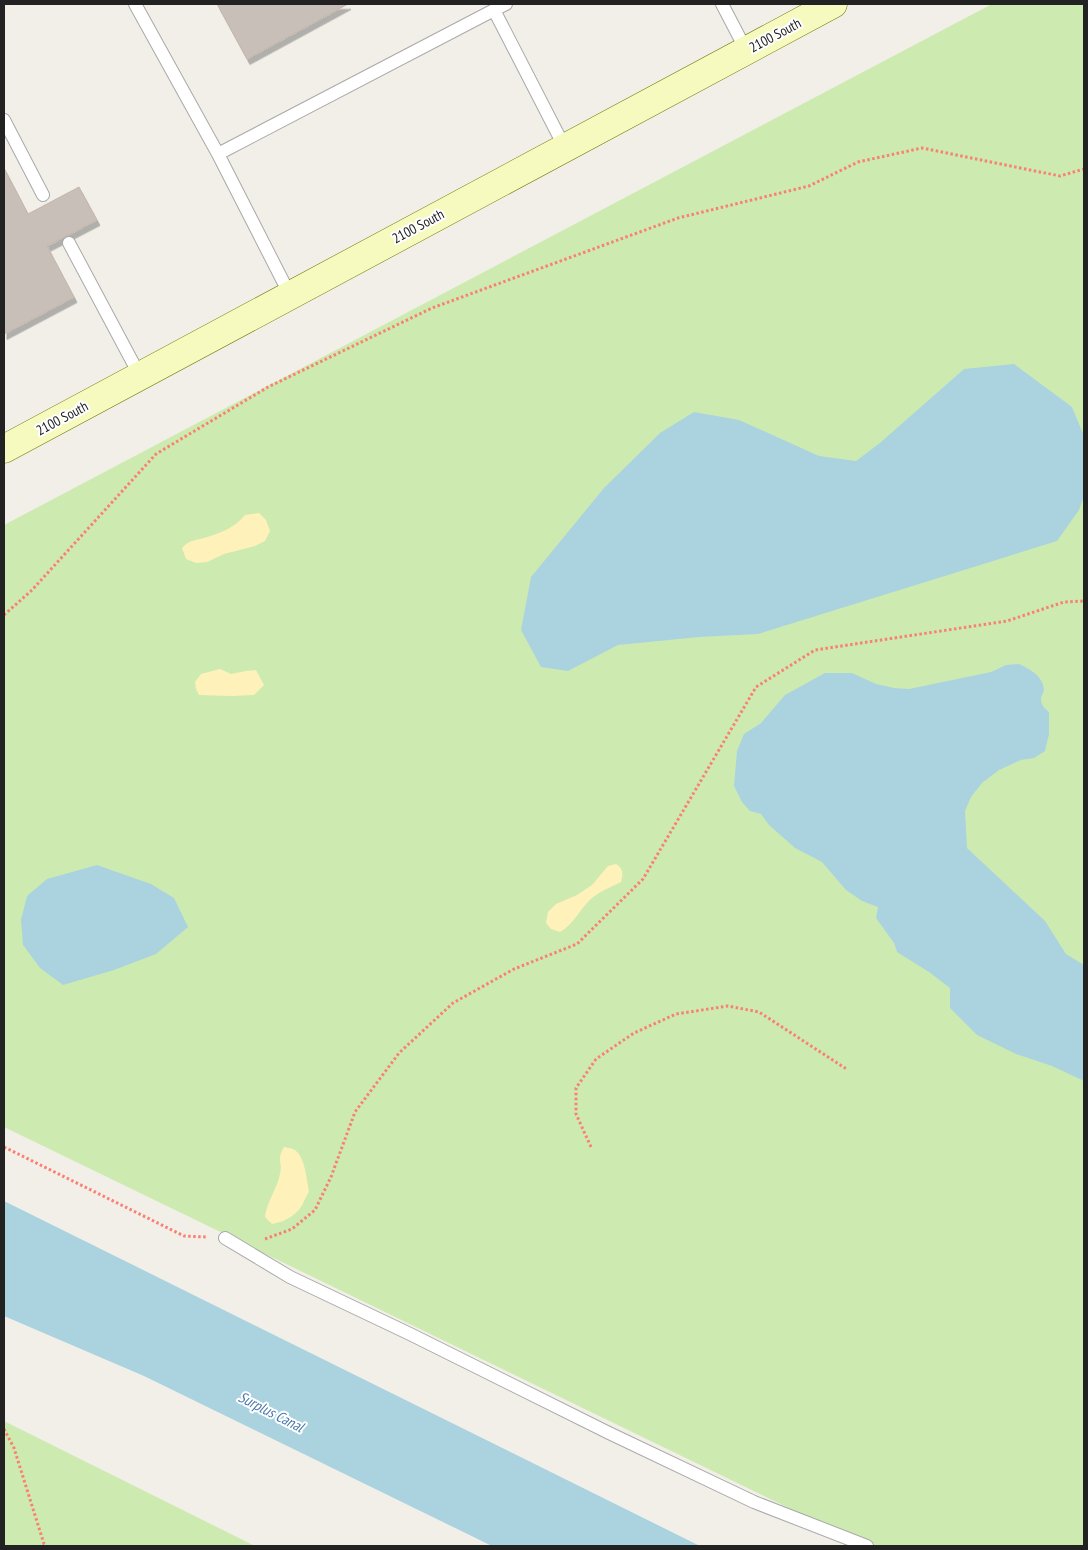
<svg xmlns="http://www.w3.org/2000/svg" width="1088" height="1550" font-family="'PT Sans Narrow',sans-serif">
<style>
.grass{fill:#cdebb0}
.sand{fill:#fff1ba}
.water{fill:#aad3df}
.building{fill:#c7bfb8;stroke:#c4b6ab;filter:url(#shadow)}
.lines{fill:none;stroke-linecap:round;stroke-linejoin:round}
.lane-casing{stroke:#a9a9a9;stroke-width:14}
.secondary-casing{stroke:#707d05;stroke-width:29}
.path{stroke:#fa8072;stroke-width:3;stroke-dasharray:2.5 2.5;stroke-linecap:butt}
.lane{stroke:#fff;stroke-width:12}
.secondary{stroke:#f7fabf;stroke-width:28}
.labels{text-anchor:middle;stroke-width:4;stroke-linejoin:round;paint-order:stroke}
.street-label{font-size:14px;fill:#222;stroke:#fff}
.water-label{font-size:15px;font-style:italic;fill:#4a7aab;stroke:#fff}
</style>
<defs>
<filter id="shadow"><feDropShadow dx="3" dy="5.5" stdDeviation="0" flood-color="#0004"/></filter>
</defs>
<rect width="100%" height="100%" fill="#f2efe9"/>
<path class="grass" d="M992 4H1084V1546H867L4 1127V525Z
M4 1421 255 1546H4Z"/>
<path class="sand" d="M259 513 266 520 270 531 265 541 255 546 224 554 207 562 196 563 186 559 182 548C191 539 195 541 207 537 223 532 234 528 245 515Z
M220 669 231 674 246 671 256 670 264 685 254 695 232 696 199 695 196 689 195 682 201 674Z
M616 864C624 869 623 875 621 882 613 886 603 890 596 895 581 905 576 923 560 932L551 929 546 923 548 912 556 904 577 895 592 885 608 866Z
M284 1147C288 1148 293 1148 296 1151 305 1158 307 1181 309 1192 305 1197 304 1203 301 1207 294 1217 283 1222 272 1224L265 1217C267 1201 277 1189 280 1174 283 1162 276 1160 284 1147Z"/>
<path class="water" d="M1014 364 1072 407 1084 436V496L1079 510 1057 541 758 634 699 637 618 645 568 671 541 667 521 630 531 577 604 488 660 433 694 412 739 420 819 456 856 461 881 442 964 369Z
M1019 664C1030 669 1043 676 1044 690 1044 691 1041 697 1041 698 1041 705 1044 708 1049 712V734L1045 751 1034 758 1021 760 999 770 982 783 971 797 965 811 967 848 1045 921 1066 954 1084 965V1081L1052 1066 1016 1054 977 1035 950 1008V988L929 972 897 952 894 943 876 918 878 907 862 901 846 890 822 862 795 848 769 825 761 814 750 811 742 802 734 786 737 751 744 734 761 723 785 695 825 673H852L876 684 894 688 909 689 991 672 1006 665Z
M97 865 151 884 174 898 188 927 156 954 114 970 63 985 40 968 23 945 21 920 27 896 47 879Z
M4 1201 700 1546H492L144 1376 4 1316Z"/>
<path class="building" d="M217 4H348L247 59Z
M4 168 28 214 79 187 97 220 47 246 74 297 4 334Z"/>
<g class="lines">
<g class="lane-casing">
<path id="lane" d="M135 4 218 154
M506 4 494 10 565 148
M722 4 746 50
M4 120 43 195
M69 243 140 376
M290 295 218 154 494 10
M225 1238 290 1277 410 1334 609 1433 754 1502 867 1546"/>
</g>
<g class="secondary-casing">
<path id="secondary" d="M4 449 833 4"/>
</g>
<path class="path" d="M4 615 32 590 156 454 268 387 432 308 678 218 809 186 858 162 922 148 1060 176 1084 169
M4 1147 184 1236 206 1237
M591 1147 576 1114V1088L596 1059 634 1033 676 1014 728 1006 759 1012 848 1070
M265 1239 292 1229 315 1210 331 1177 355 1112 399 1053 453 1003 514 969 577 944 643 879 756 687 815 650 1007 621 1064 602 1084 601
M4 1429 14 1448 44 1544 46 1546"/>
<use href="#lane" class="lane"/>
<use href="#secondary" class="secondary"/>
</g>
<g class="labels">
<g class="street-label">
<text transform="translate(775 35) rotate(-28)" y="5">2100 South</text>
<text transform="translate(418 226) rotate(-28)" y="5">2100 South</text>
<text transform="translate(62 418) rotate(-28)" y="5">2100 South</text>
</g>
<g class="water-label">
<text transform="translate(271 1412) rotate(27)" y="5">Surplus Canal</text>
</g>
</g>
<rect width="1088" height="1550" fill="none" stroke="#222222" stroke-width="10"/>
</svg>
